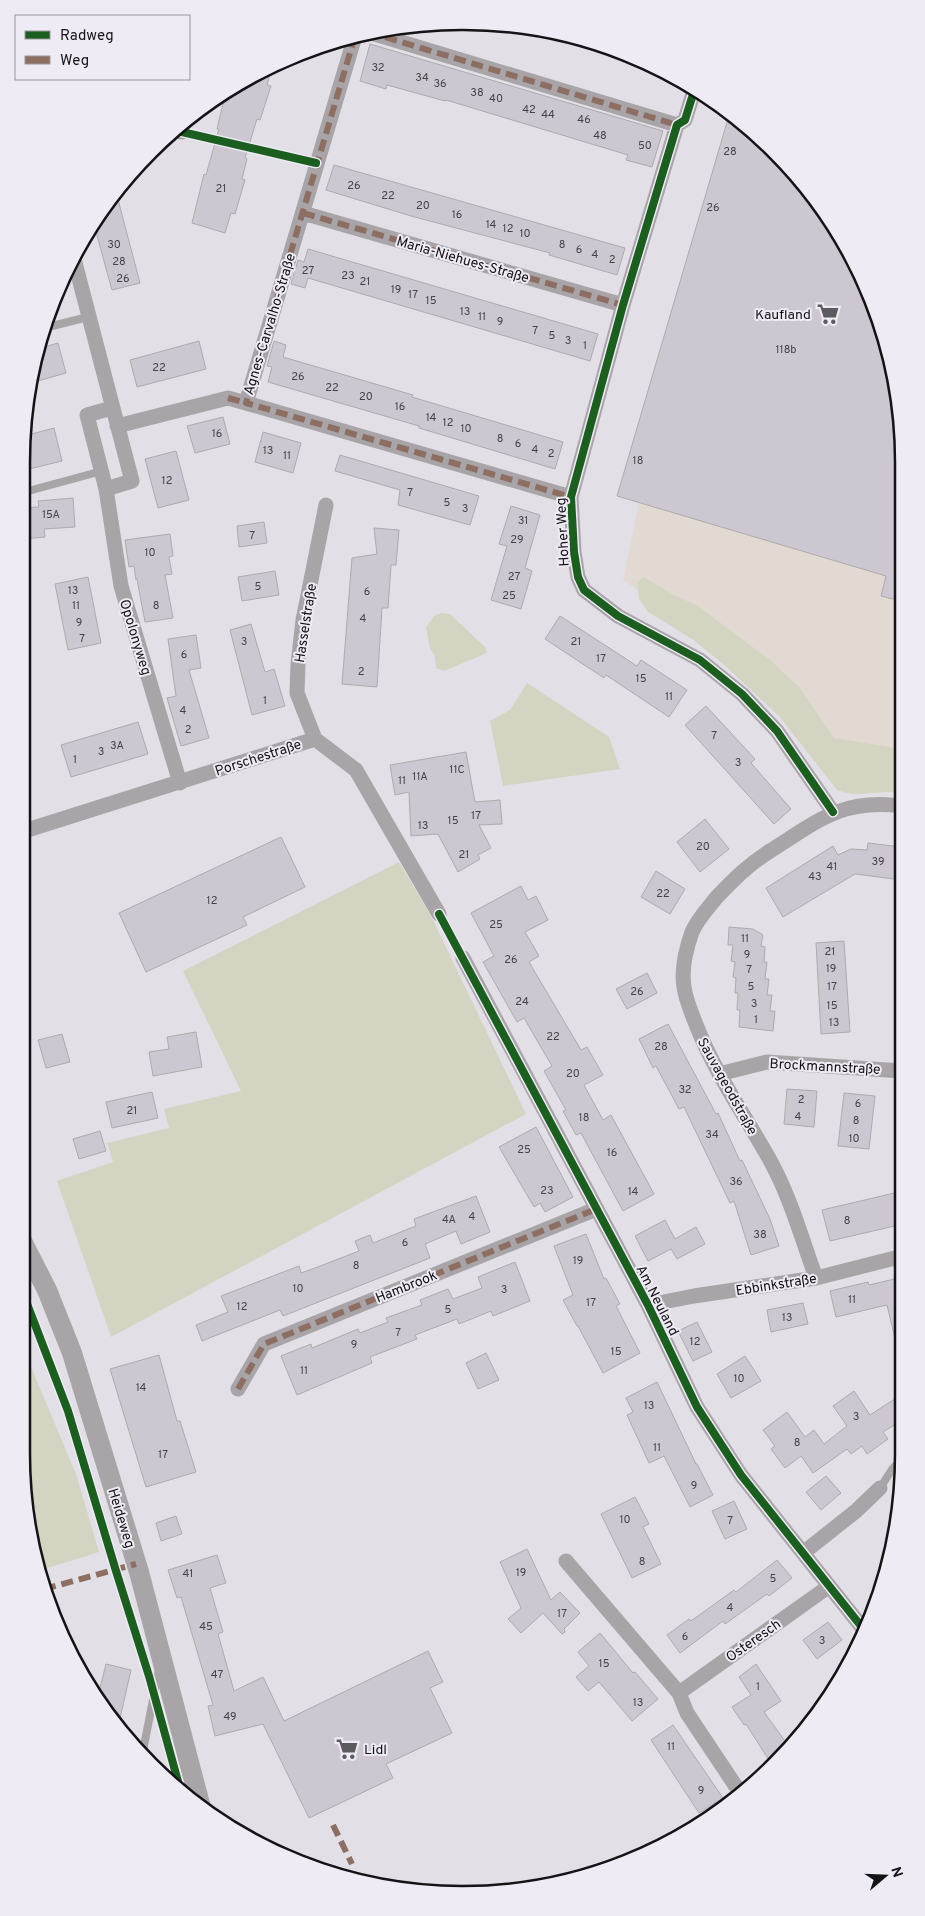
<svg xmlns="http://www.w3.org/2000/svg" width="925" height="1916" font-family="Overpass,sans-serif">
<style>
.commercial{fill:#e2d9d2}
.green{fill:#d4d4c2}
.building{fill:#ccc7d0;stroke:#acabae}
.lines{fill:none;stroke-linecap:round;stroke-linejoin:round}
.lane{stroke:#a9a4a8;stroke-width:8}
.street{stroke:#a9a4a8;stroke-width:15}
.secondary{stroke:#a8a4a8;stroke-width:20}
.quiet{stroke:#8d6e63;stroke-width:6;stroke-dasharray:12 6;stroke-linecap:butt}
.cycleway-casing{stroke:#eeebf5;stroke-width:11}
.cycleway{stroke:#1b5e20;stroke-width:8}
.labels{text-anchor:middle;stroke-width:4;stroke-linejoin:round;paint-order:stroke}
.number-label{font-size:11px;fill:#454348}
.street-label{font-size:14px;fill:#141316;stroke:#eeebf5}
.poi-label{font-size:14px;fill:#141316;stroke:#eeebf5;text-anchor:end}
.rim{fill:none;stroke:#141316;stroke-width:2.5}
</style>
<rect width="100%" height="100%" fill="#e2e0e6"/>
<path class="commercial" d="M754 135 813 194 870 294 900 405 901 774 841 764 762 676 623 580 639 503Z"/>
<path class="green" d="M644 577 674 595 698 606 770 660 799 687 834 738 901 749V793C880 789 858 799 837 790L779 716 750 689 722 663 692 639 648 612 639 599 637 582Z
M441 613 450 614 485 647 487 653 444 671 436 668 435 656 430 649 426 627 434 616Z
M527 683 609 737 620 769 503 786 490 721 510 710Z
M399 862 431 916 526 1114 111 1337 57 1181 113 1162 107 1143 169 1128 164 1109 241 1091 183 971Z
M21 1343 76 1474 99 1552 41 1570 21 1453Z"/>
<path class="building" d="M370 44 663 131 652 167 626 160 628 155 446 100 445 101 387 85 386 89 360 81Z
M272 66 267 85 271 86 260 120 257 119 245 158 247 159 242 179 245 180 235 214 231 213 225 233 192 223 204 174 206 175 219 129H217L226 91Z
M730 112 813 194 870 294 900 405 901 601 881 596 886 576 617 496Z
M334 165 625 248 617 275 549 255 550 253 411 216 326 190Z
M116 192 140 283 112 290 93 221Z
M308 249 598 334 590 361 308 278 305 288 291 284 298 260 304 262Z
M199 341 206 369 137 387 130 360Z
M274 341 286 345 283 357 413 395 412 397 563 442 555 469 419 428V426L268 382 272 367 267 366Z
M58 343 66 373 38 381 37 377 29 380 38 349Z
M223 417 230 444 195 453 187 426Z
M54 428 62 461 21 471 24 436Z
M263 432 301 443 293 473 255 462Z
M176 451 189 500 158 508 145 459Z
M340 455 479 496 470 525 398 505 400 490 335 471Z
M73 498 75 527 44 529 45 537 21 539V508L39 507 38 501Z
M511 506 540 515 525 568 532 571 521 609 491 600 507 546 499 544Z
M264 522 267 543 239 547 237 526Z
M374 528 399 530 396 565H391L388 608H382L377 687 342 684 352 558 377 554Z
M170 534 173 556 169 557 172 574 165 575 173 618 145 622 137 579 136 580 134 566 129 567 125 540Z
M275 571 279 595 242 601 238 577Z
M88 577 101 643 68 650 55 584Z
M560 616 637 666 641 660 687 690 669 717 606 675 604 678 545 639Z
M251 624 265 672 274 669 285 706 252 715 230 630Z
M196 635 201 668 189 670 209 738 181 746 167 698 176 696 168 639Z
M706 706 755 759 751 763 791 809 774 824 685 725Z
M138 722 148 754 71 777 61 745Z
M466 752 475 802 500 800 502 824 479 825 491 848 478 855 480 859 458 872 438 834 411 836 409 792 395 795 390 765Z
M705 819 729 849 700 872 677 842Z
M281 837 305 887 243 917 247 925 146 972 119 913Z
M868 843 902 847V880L855 874 783 917 766 888 833 846 838 855 851 849 867 850Z
M656 871 685 889 670 914 641 897Z
M521 886 528 900 536 896 548 920 525 932 539 956 529 962 581 1050 587 1047 603 1075 584 1085 603 1120 611 1115 654 1194 623 1211 581 1133 576 1135 563 1111 566 1110 544 1071 552 1066 524 1018 517 1022 483 962 494 956 471 913Z
M729 927 753 929 763 935 761 946 765 947 764 962H767L765 979H769L767 995H772L770 1011H775L773 1031 739 1027 740 1010H737L738 993H735L736 978 733 977 735 962 731 961 733 945H728Z
M844 941 850 1032 821 1034 816 943Z
M647 973 657 993 627 1009 616 989Z
M668 1024 716 1114 718 1113 740 1161 742 1160 770 1219 779 1246 751 1255 734 1201 730 1203 684 1107 679 1109 656 1066 653 1068 639 1039Z
M196 1032 202 1067 153 1076 149 1052 169 1049 167 1037Z
M62 1034 70 1062 46 1068 38 1040Z
M787 1089 817 1091 814 1127 784 1124Z
M152 1092 158 1118 112 1128 106 1102Z
M844 1093 875 1096 869 1149 838 1146Z
M536 1127 573 1197 545 1212 540 1203 534 1207 499 1147Z
M100 1131 106 1151 79 1159 73 1139Z
M903 1191V1224L830 1241 822 1210Z
M476 1196 490 1232 461 1244 456 1231 425 1244 430 1258 283 1316 280 1310 202 1341 196 1325 228 1312 221 1296 299 1266 301 1273 315 1268 359 1251 355 1241 370 1235 373 1243 416 1226 414 1219Z
M665 1220 675 1239 696 1227 705 1244 677 1259 671 1249 648 1261 635 1236Z
M586 1234 604 1279 606 1278 620 1304 616 1306 640 1353 603 1373 578 1326H577L563 1300 573 1295 554 1246Z
M515 1262 530 1301 493 1316 491 1311 459 1324 457 1319 415 1335 417 1339 370 1357 372 1363 297 1395 281 1356 311 1344 312 1348 358 1329 360 1333 388 1322 386 1318 422 1305 420 1300 448 1289 453 1299 482 1288 478 1277Z
M903 1277V1346L897 1347 887 1305 836 1317 830 1291 868 1282 869 1285Z
M803 1303 808 1324 771 1332 767 1310Z
M697 1322 712 1352 693 1361 678 1331Z
M486 1353 499 1380 478 1389 466 1363Z
M159 1355 177 1421H180L196 1472 146 1487 110 1369Z
M745 1356 761 1381 731 1398 717 1374Z
M657 1382 696 1464H697L713 1495 690 1507 664 1456 649 1463 627 1415 633 1412 626 1398Z
M854 1391 870 1415 904 1393V1419L883 1432 888 1439 867 1454 862 1446 851 1454 847 1449 813 1473 801 1456 785 1468 771 1449 775 1446 763 1430 787 1412 805 1437 814 1430 824 1444 847 1426 833 1406Z
M826 1476 841 1493 821 1510 806 1492Z
M635 1497 649 1524 643 1527 661 1564 632 1578 601 1514Z
M734 1501 747 1529 725 1539 712 1511Z
M176 1516 182 1534 161 1541 156 1523Z
M527 1549 551 1600 560 1592 580 1613 564 1629 565 1632 562 1634 543 1613 521 1633 508 1619 521 1608 500 1562Z
M217 1555 226 1583 210 1588 223 1632 218 1634 234 1691 263 1677 284 1721 428 1651 443 1682 430 1688 452 1733 386 1764 393 1778 309 1818 263 1724 215 1736 208 1706 213 1705 181 1597 177 1598 168 1570Z
M777 1560 792 1578 769 1596 767 1594 725 1624 723 1621 680 1653 667 1635 689 1619 691 1621 734 1590 736 1592Z
M828 1622 842 1640 817 1659 803 1640Z
M600 1633 633 1673 635 1672 658 1699 632 1721 599 1682 588 1691 576 1677 589 1666 578 1652Z
M106 1664 131 1670 118 1727 113 1722 98 1696Z
M756 1664 781 1701 764 1712 790 1748 772 1765 746 1724 744 1725 732 1707 751 1695 739 1677Z
M673 1725 723 1798 699 1813 651 1740Z"/>
<g class="lines">
<path class="lane" d="M44 328 88 317
M21 493 102 471
M880 1488 893 1468 903 1458
M143 1751 159 1669"/>
<path class="street" d="M368 32 677 125
M355 36 246 403 571 497
M694 91 685 120 677 125 623 305 571 497 574 552 578 577 584 590 618 616 700 660 742 694 777 731 833 812
M175 131 182 132
M303 213 623 305
M74 259 132 481 106 489 121 586 180 783
M117 426 228 398 246 403
M106 489 87 415 112 408
M315 739 297 693 298 664 303 620 326 505
M21 832 315 739 356 770 439 914
M463 958 648 1305 697 1407 741 1475 865 1631
M719 1074 767 1062 902 1071
M816 1278C802 1239 791 1199 771 1162 746 1117 716 1075 697 1027 692 1014 686 1001 684 987 681 969 686 949 692 932 697 920 708 908 716 898 733 880 749 864 770 851 816 822 842 798 901 806
M648 1305 694 1296 816 1278 903 1256
M238 1389 264 1344 596 1209
M803 1553 856 1511 880 1488
M566 1561 679 1693 828 1587
M679 1693 687 1713 741 1794"/>
<path class="secondary" d="M21 1239 47 1290 72 1353 139 1572 200 1804"/>
<path class="quiet" d="M368 32 677 125
M355 36 246 403 571 497
M303 213 623 305
M228 398 246 403
M238 1389 264 1344 596 1209
M44 1589 136 1564
M333 1825 352 1864"/>
<g class="cycleway-casing">
<path id="cycleway" d="M694 91 685 120 677 125 623 305 571 497 574 552 578 577 584 590 618 616 700 660 742 694 777 731 833 812
M177 128 182 132 316 163
M439 914 648 1305 697 1407 741 1475 865 1631
M21 1288 68 1411 116 1571 149 1676 179 1785"/>
</g>
<use href="#cycleway" class="cycleway"/>
</g>
<defs>
<g id="supermarket-bare" transform="scale(1.725)"><path d="M-6-5.5h2.5l.6 2H6L4.5 2H-2.5L-4.4-4H-6ZM-1.5 3.2a1.3 1.3 0 1 0 .1 0ZM3 3.2a1.3 1.3 0 1 0 .1 0Z" fill="#5c5b5f" stroke="#eeebf5" stroke-width="2.5" paint-order="stroke"/></g>
</defs>
<g fill-rule="evenodd">
<use href="#supermarket-bare" x="828" y="314"/>
<use href="#supermarket-bare" x="347" y="1749"/>
</g>
<g class="labels">
<g class="number-label">
<text x="378" y="71">32</text>
<text x="422" y="81">34</text>
<text x="440" y="87">36</text>
<text x="477" y="96">38</text>
<text x="496" y="102">40</text>
<text x="529" y="113">42</text>
<text x="548" y="118">44</text>
<text x="584" y="123">46</text>
<text x="600" y="139">48</text>
<text x="645" y="149">50</text>
<text x="730" y="155">28</text>
<text x="354" y="189">26</text>
<text x="221" y="192">21</text>
<text x="388" y="199">22</text>
<text x="423" y="209">20</text>
<text x="713" y="211">26</text>
<text x="457" y="218">16</text>
<text x="491" y="228">14</text>
<text x="508" y="232">12</text>
<text x="525" y="237">10</text>
<text x="114" y="248">30</text>
<text x="562" y="248">8</text>
<text x="579" y="253">6</text>
<text x="595" y="258">4</text>
<text x="612" y="263">2</text>
<text x="119" y="265">28</text>
<text x="308" y="274">27</text>
<text x="348" y="279">23</text>
<text x="123" y="282">26</text>
<text x="365" y="285">21</text>
<text x="396" y="293">19</text>
<text x="413" y="298">17</text>
<text x="431" y="304">15</text>
<text x="465" y="315">13</text>
<text x="482" y="320">11</text>
<text x="500" y="325">9</text>
<text x="535" y="334">7</text>
<text x="552" y="339">5</text>
<text x="568" y="344">3</text>
<text x="585" y="349">1</text>
<text x="786" y="353">118b</text>
<text x="159" y="371">22</text>
<text x="298" y="380">26</text>
<text x="332" y="391">22</text>
<text x="366" y="400">20</text>
<text x="400" y="410">16</text>
<text x="431" y="421">14</text>
<text x="448" y="426">12</text>
<text x="466" y="432">10</text>
<text x="217" y="437">16</text>
<text x="500" y="442">8</text>
<text x="518" y="447">6</text>
<text x="535" y="453">4</text>
<text x="268" y="454">13</text>
<text x="551" y="457">2</text>
<text x="287" y="459">11</text>
<text x="638" y="464">18</text>
<text x="167" y="484">12</text>
<text x="410" y="496">7</text>
<text x="447" y="506">5</text>
<text x="465" y="512">3</text>
<text x="51" y="518">15A</text>
<text x="523" y="524">31</text>
<text x="252" y="539">7</text>
<text x="517" y="543">29</text>
<text x="150" y="556">10</text>
<text x="514" y="580">27</text>
<text x="258" y="590">5</text>
<text x="73" y="594">13</text>
<text x="367" y="595">6</text>
<text x="509" y="599">25</text>
<text x="76" y="609">11</text>
<text x="156" y="609">8</text>
<text x="363" y="622">4</text>
<text x="79" y="626">9</text>
<text x="82" y="642">7</text>
<text x="244" y="645">3</text>
<text x="576" y="645">21</text>
<text x="184" y="658">6</text>
<text x="601" y="662">17</text>
<text x="361" y="675">2</text>
<text x="641" y="682">15</text>
<text x="669" y="700">11</text>
<text x="265" y="704">1</text>
<text x="183" y="714">4</text>
<text x="188" y="733">2</text>
<text x="714" y="739">7</text>
<text x="117" y="749">3A</text>
<text x="101" y="755">3</text>
<text x="75" y="763">1</text>
<text x="738" y="766">3</text>
<text x="457" y="773">11C</text>
<text x="420" y="780">11A</text>
<text x="402" y="784">11</text>
<text x="476" y="819">17</text>
<text x="453" y="824">15</text>
<text x="423" y="829">13</text>
<text x="703" y="850">20</text>
<text x="464" y="858">21</text>
<text x="878" y="865">39</text>
<text x="832" y="870">41</text>
<text x="815" y="880">43</text>
<text x="663" y="897">22</text>
<text x="212" y="904">12</text>
<text x="496" y="928">25</text>
<text x="745" y="942">11</text>
<text x="830" y="955">21</text>
<text x="747" y="958">9</text>
<text x="511" y="963">26</text>
<text x="831" y="972">19</text>
<text x="749" y="973">7</text>
<text x="751" y="990">5</text>
<text x="832" y="990">17</text>
<text x="637" y="995">26</text>
<text x="522" y="1005">24</text>
<text x="754" y="1007">3</text>
<text x="832" y="1009">15</text>
<text x="756" y="1023">1</text>
<text x="834" y="1026">13</text>
<text x="553" y="1040">22</text>
<text x="661" y="1050">28</text>
<text x="573" y="1077">20</text>
<text x="685" y="1093">32</text>
<text x="801" y="1103">2</text>
<text x="858" y="1107">6</text>
<text x="132" y="1114">21</text>
<text x="798" y="1120">4</text>
<text x="584" y="1121">18</text>
<text x="856" y="1124">8</text>
<text x="712" y="1138">34</text>
<text x="854" y="1142">10</text>
<text x="524" y="1153">25</text>
<text x="612" y="1156">16</text>
<text x="736" y="1185">36</text>
<text x="547" y="1194">23</text>
<text x="633" y="1195">14</text>
<text x="472" y="1220">4</text>
<text x="449" y="1223">4A</text>
<text x="847" y="1224">8</text>
<text x="760" y="1238">38</text>
<text x="405" y="1246">6</text>
<text x="578" y="1264">19</text>
<text x="356" y="1269">8</text>
<text x="298" y="1292">10</text>
<text x="504" y="1293">3</text>
<text x="852" y="1303">11</text>
<text x="591" y="1306">17</text>
<text x="242" y="1310">12</text>
<text x="448" y="1313">5</text>
<text x="787" y="1321">13</text>
<text x="398" y="1336">7</text>
<text x="695" y="1345">12</text>
<text x="354" y="1348">9</text>
<text x="616" y="1355">15</text>
<text x="304" y="1374">11</text>
<text x="739" y="1382">10</text>
<text x="141" y="1391">14</text>
<text x="649" y="1409">13</text>
<text x="856" y="1420">3</text>
<text x="797" y="1446">8</text>
<text x="657" y="1451">11</text>
<text x="163" y="1458">17</text>
<text x="694" y="1489">9</text>
<text x="625" y="1523">10</text>
<text x="730" y="1524">7</text>
<text x="642" y="1565">8</text>
<text x="521" y="1576">19</text>
<text x="188" y="1577">41</text>
<text x="773" y="1582">5</text>
<text x="730" y="1611">4</text>
<text x="562" y="1617">17</text>
<text x="206" y="1630">45</text>
<text x="685" y="1640">6</text>
<text x="822" y="1644">3</text>
<text x="604" y="1667">15</text>
<text x="217" y="1678">47</text>
<text x="758" y="1690">1</text>
<text x="638" y="1706">13</text>
<text x="230" y="1720">49</text>
<text x="671" y="1750">11</text>
<text x="701" y="1794">9</text>
</g>
<g class="street-label">
<text transform="translate(463 259) rotate(16)" y="5">Maria-Niehues-Straße</text>
<text transform="translate(269 324) rotate(-73)" y="5">Agnes-Carvalho-Straße</text>
<text transform="translate(562 532) rotate(-93)" y="5">Hoher Weg</text>
<text transform="translate(305 623) rotate(-81)" y="5">Hasselstraße</text>
<text transform="translate(136 637) rotate(73)" y="5">Opolonyweg</text>
<text transform="translate(258 757) rotate(-18)" y="5">Porschestraße</text>
<text transform="translate(825 1066) rotate(3)" y="5">Brockmannstraße</text>
<text transform="translate(728 1086) rotate(61)" y="5">Sauvageodstraße</text>
<text transform="translate(776 1284) rotate(-9)" y="5">Ebbinkstraße</text>
<text transform="translate(406 1286) rotate(-22)" y="5">Hambrook</text>
<text transform="translate(658 1300) rotate(63)" y="5">Am Neuland</text>
<text transform="translate(122 1518) rotate(73)" y="5">Heideweg</text>
<text transform="translate(753 1640) rotate(-35)" y="5">Osteresch</text>
</g>
<g class="poi-label">
<text x="811" y="319">Kaufland</text>
<text x="364" y="1754" text-anchor="start">Lidl</text>
</g>
</g>
<path d="M0 0H925V1916H0ZM462 30H463A432 432 0 0 1 895 462V1454A432 432 0 0 1 463 1886H462A432 432 0 0 1 30 1454V462A432 432 0 0 1 462 30Z" fill="#eeebf5" fill-rule="evenodd"/>
<path class="rim" d="M462 30H463A432 432 0 0 1 895 462V1454A432 432 0 0 1 463 1886H462A432 432 0 0 1 30 1454V462A432 432 0 0 1 462 30Z"/>
<rect x="15" y="15" width="175" height="65" fill="#eeebf5" stroke="#97959c"/>
<rect x="25" y="31" width="25" height="8" fill="#1b5e20" stroke="#97959c"/>
<text x="60" y="40" font-size="15" fill="#141316">Radweg</text>
<rect x="25" y="56" width="25" height="8" fill="#8d6e63" stroke="#97959c"/>
<text x="60" y="65" font-size="15" fill="#141316">Weg</text>
<g transform="translate(885 1876) rotate(71)" stroke="#eeebf5" stroke-width="4" paint-order="stroke">
<path d="M0-4L9 19L0 12L-9 19Z" fill="#141316"/>
<text y="-8" font-size="14" font-weight="bold" text-anchor="middle" fill="#141316">N</text>
</g>
</svg>
